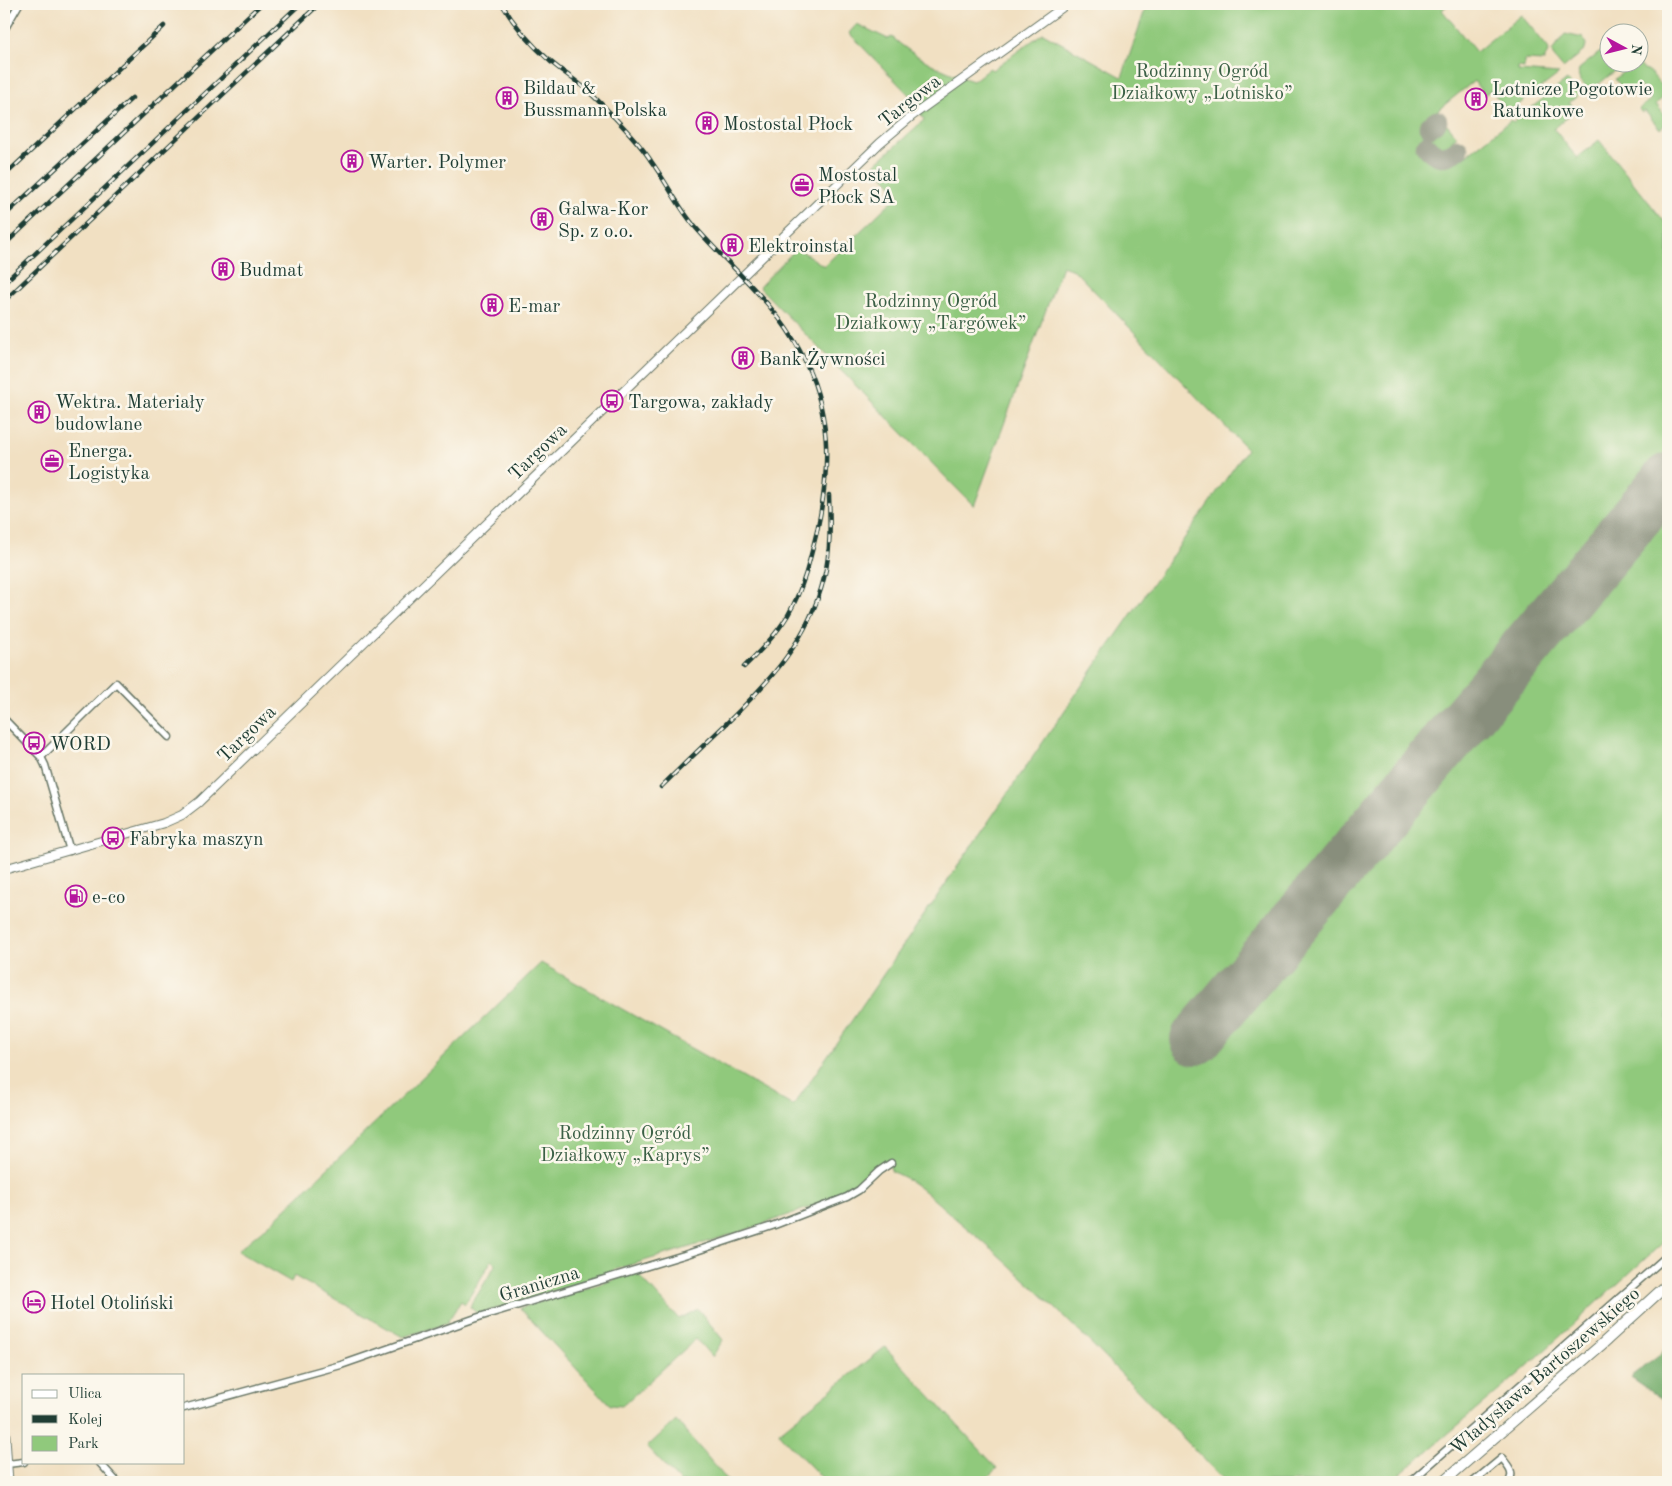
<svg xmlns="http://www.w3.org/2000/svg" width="1672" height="1486" font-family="'Old Standard TT',serif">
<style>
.green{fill:#90c97c;stroke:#588358}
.forest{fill:#74ad6c;stroke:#4a7550}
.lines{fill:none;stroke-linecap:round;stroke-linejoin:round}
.taxiway{stroke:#888e7b;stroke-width:21}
.runway{stroke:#888e7b;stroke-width:52}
.minor-casing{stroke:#687666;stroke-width:9}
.tertiary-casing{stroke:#687666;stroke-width:10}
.secondary-casing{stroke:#687666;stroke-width:11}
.primary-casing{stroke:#687666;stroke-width:12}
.minor{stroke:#fff;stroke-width:6}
.tertiary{stroke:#fff;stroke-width:8}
.secondary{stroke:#fff;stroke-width:9}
.primary{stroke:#fff;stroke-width:10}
.rail-casing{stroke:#1f3d34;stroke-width:4.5}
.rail{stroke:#fbf7ec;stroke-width:2.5;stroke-dasharray:8;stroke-linecap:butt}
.labels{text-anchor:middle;stroke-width:5;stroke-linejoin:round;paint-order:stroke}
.park-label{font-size:19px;fill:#3b6046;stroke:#fbf7ec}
.poi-label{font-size:19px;fill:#1f3d34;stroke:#fbf7ec;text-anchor:start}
.street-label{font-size:19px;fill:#1f3d34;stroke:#fbf7ec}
</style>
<rect width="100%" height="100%" fill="#fbf7ec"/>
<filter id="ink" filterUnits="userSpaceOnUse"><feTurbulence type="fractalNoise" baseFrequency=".02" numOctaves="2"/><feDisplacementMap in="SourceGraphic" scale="10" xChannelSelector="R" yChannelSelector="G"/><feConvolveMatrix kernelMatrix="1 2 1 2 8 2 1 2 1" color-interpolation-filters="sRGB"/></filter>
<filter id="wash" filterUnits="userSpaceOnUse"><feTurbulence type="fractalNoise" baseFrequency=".0096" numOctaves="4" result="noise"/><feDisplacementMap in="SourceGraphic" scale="20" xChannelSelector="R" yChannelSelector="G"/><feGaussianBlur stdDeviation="1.12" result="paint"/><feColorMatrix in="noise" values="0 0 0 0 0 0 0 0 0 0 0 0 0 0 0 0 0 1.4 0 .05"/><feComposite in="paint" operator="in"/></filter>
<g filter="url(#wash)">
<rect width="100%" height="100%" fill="#f1e0c2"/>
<path class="green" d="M1147 4H1449L1442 10 1476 52 1521 15 1549 49 1544 61 1524 60V68L1518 67V71L1559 74 1509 112 1491 90 1484 95 1474 81 1432 115 1443 128 1447 124 1457 136 1451 141 1464 157 1511 120 1513 122 1567 80 1578 93 1576 97 1569 103 1576 109 1554 129 1577 158 1599 140 1668 226V1238L1521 1372 1391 1482H1226C1140 1394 1056 1302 961 1223 941 1207 916 1180 892 1172L887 1160 857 1185 837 1196 811 1207 743 1231 614 1270 608 1275 478 1314 470 1307 496 1264 492 1260 465 1304 461 1301 446 1324 403 1337 294 1276 291 1282 237 1251 272 1222 541 963 793 1106 1109 646 1247 449 1074 270 1062 266 974 506 759 287 797 248 824 266 894 199 898 198 899 193 874 165 924 120 914 100 849 33 857 24 888 39 892 37C914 57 944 72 973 81L990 68 992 70 1043 33 1122 77Z
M1565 34 1583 38 1586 44 1585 50 1563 68 1553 56 1552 51Z
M1609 45 1610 62 1625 63 1590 91C1584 84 1576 79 1579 69Z
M1632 63H1638L1644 70 1650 72 1668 93 1656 104 1668 120V122L1660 129 1645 111 1642 113 1639 109 1651 99 1640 86 1628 95 1615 79 1631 65Z
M637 1273 679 1319 698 1309 723 1340 712 1357 696 1339 622 1406 610 1405 520 1308Z
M885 1347 997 1468 983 1482H826L781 1436 779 1432Z
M676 1420 728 1481 726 1482H680L647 1447Z"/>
<path class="forest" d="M1668 1346V1403L1630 1377 1660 1354Z"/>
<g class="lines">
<path class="taxiway" d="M1429 127 1437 121
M1426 146C1436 158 1446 159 1458 149"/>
<path class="runway" d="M1196 1039 1668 479"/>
</g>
</g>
<g filter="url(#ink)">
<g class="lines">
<g class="minor-casing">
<path id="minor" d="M4 30 19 4
M4 719 41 757 45 765 70 851
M41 757 116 683 169 737
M184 1408 341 1365 479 1317 684 1255 772 1226 847 1197 859 1190 879 1171 891 1163
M99 1462 117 1482
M7 1464 24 1462
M1410 1482 1668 1255
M1473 1482 1502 1458C1508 1466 1515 1472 1509 1482"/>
</g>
<g class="tertiary-casing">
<path id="tertiary" d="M4 869 164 823 182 815 199 802 880 143 912 116 1067 4"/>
</g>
<g class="secondary-casing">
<path id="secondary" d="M4 1423 8 1482"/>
</g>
<g class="primary-casing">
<path id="primary" d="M1443 1482 1600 1346 1668 1284"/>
</g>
<use href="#minor" class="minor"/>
<use href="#tertiary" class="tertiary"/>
<use href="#secondary" class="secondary"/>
<use href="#primary" class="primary"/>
<g class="rail-casing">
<path id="rail" d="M502 4C514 25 533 46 551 62 564 73 577 81 589 92 598 100 606 109 615 118 628 132 641 145 651 161 667 183 678 207 696 228 731 268 775 303 800 351 832 411 831 467 817 531 810 560 803 589 788 615 776 635 760 651 744 667
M4 176 164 26
M4 216 132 98
M4 245 261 4
M4 283 300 4
M4 301 319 4
M661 787C682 766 704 745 726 724 770 681 809 639 824 578 831 551 830 523 829 495"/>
</g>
<use href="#rail" class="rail"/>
</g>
</g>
<defs>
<g id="building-ring" transform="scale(1.125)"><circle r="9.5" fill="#fbf7ec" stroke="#b5179e" stroke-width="1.5"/><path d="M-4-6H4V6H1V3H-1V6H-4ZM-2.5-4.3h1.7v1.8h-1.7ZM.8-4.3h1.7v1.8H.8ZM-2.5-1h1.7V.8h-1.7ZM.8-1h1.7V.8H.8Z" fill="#b5179e"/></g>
<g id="office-ring" transform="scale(1.125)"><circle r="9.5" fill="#fbf7ec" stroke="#b5179e" stroke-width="1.5"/><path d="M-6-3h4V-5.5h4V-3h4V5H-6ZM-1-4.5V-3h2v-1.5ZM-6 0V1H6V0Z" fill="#b5179e"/></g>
<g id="bus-ring" transform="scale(1.125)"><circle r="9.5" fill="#fbf7ec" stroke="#b5179e" stroke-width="1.5"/><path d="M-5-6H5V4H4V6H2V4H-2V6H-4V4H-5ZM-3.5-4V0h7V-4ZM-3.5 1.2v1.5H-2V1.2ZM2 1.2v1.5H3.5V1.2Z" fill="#b5179e"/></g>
<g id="fuel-ring" transform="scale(1.125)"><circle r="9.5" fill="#fbf7ec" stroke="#b5179e" stroke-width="1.5"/><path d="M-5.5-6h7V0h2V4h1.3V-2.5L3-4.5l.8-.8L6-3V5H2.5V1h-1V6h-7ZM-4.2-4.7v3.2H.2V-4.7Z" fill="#b5179e"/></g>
<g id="hotel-ring" transform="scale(1.125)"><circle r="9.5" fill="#fbf7ec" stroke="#b5179e" stroke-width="1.5"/><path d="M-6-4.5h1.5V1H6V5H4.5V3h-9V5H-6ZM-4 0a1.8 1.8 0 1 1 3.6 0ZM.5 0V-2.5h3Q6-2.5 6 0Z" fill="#b5179e"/></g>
</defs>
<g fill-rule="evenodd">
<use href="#building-ring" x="507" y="98"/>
<use href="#building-ring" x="1476" y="99"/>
<use href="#building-ring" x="707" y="123"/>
<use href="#building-ring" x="352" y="161"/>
<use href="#office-ring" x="802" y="185"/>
<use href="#building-ring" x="542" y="219"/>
<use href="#building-ring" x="732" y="245"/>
<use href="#building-ring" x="223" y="269"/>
<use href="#building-ring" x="492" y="305"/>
<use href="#building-ring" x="743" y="358"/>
<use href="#bus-ring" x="612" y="401"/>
<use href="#building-ring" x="39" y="412"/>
<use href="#office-ring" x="52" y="461"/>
<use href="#bus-ring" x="34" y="743"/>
<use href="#bus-ring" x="113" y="838"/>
<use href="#fuel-ring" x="76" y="896"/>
<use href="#hotel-ring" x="34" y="1302"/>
</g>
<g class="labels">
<g class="park-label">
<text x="1202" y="77">Rodzinny Ogród<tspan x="1202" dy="22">Działkowy „Lotnisko”</tspan></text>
<text x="931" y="307">Rodzinny Ogród<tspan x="931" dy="22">Działkowy „Targówek”</tspan></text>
<text x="625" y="1139">Rodzinny Ogród<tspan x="625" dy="22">Działkowy „Kaprys”</tspan></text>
</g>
<g class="poi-label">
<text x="523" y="94">Bildau &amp;<tspan x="523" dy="22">Bussmann Polska</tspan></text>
<text x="1492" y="95">Lotnicze Pogotowie<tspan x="1492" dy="22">Ratunkowe</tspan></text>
<text x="723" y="130">Mostostal Płock</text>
<text x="368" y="168">Warter. Polymer</text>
<text x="818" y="181">Mostostal<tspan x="818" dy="22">Płock SA</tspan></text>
<text x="558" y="215">Galwa-Kor<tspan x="558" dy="22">Sp. z o.o.</tspan></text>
<text x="748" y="252">Elektroinstal</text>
<text x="239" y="276">Budmat</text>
<text x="508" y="312">E-mar</text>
<text x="759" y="365">Bank Żywności</text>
<text x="55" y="408">Wektra. Materiały<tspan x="55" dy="22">budowlane</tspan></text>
<text x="628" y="408">Targowa, zakłady</text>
<text x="68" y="457">Energa.<tspan x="68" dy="22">Logistyka</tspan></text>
<text x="50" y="750">WORD</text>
<text x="129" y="845">Fabryka maszyn</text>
<text x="92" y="903">e-co</text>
<text x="50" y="1309">Hotel Otoliński</text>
</g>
<g class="street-label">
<text transform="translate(909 100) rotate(-38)" y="7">Targowa</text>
<text transform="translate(537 451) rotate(-44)" y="7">Targowa</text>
<text transform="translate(246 733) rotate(-44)" y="7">Targowa</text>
<text transform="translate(539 1283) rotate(-17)" y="7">Graniczna</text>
<text transform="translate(1544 1370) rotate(-41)" y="7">Władysława Bartoszewskiego</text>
</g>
</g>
<rect width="1672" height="1486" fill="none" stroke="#fbf7ec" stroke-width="20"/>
<rect x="22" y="1374" width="162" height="90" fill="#fbf7ec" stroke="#a3ada2"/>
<rect x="32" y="1390" width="25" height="8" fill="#ffffff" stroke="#a3ada2"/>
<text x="68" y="1398" font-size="15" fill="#1f3d34">Ulica</text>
<rect x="32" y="1415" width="25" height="8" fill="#1f3d34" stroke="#a3ada2"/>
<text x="68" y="1424" font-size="15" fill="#1f3d34">Kolej</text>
<rect x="32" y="1436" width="25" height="15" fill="#90c97c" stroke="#a3ada2"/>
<text x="68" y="1448" font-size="15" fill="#1f3d34">Park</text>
<g transform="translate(1624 48) rotate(97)"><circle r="24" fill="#fbf7ec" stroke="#a3ada2"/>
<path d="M0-4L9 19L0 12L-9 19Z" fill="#b5179e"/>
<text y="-8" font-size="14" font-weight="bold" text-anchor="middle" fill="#1f3d34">N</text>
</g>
</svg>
